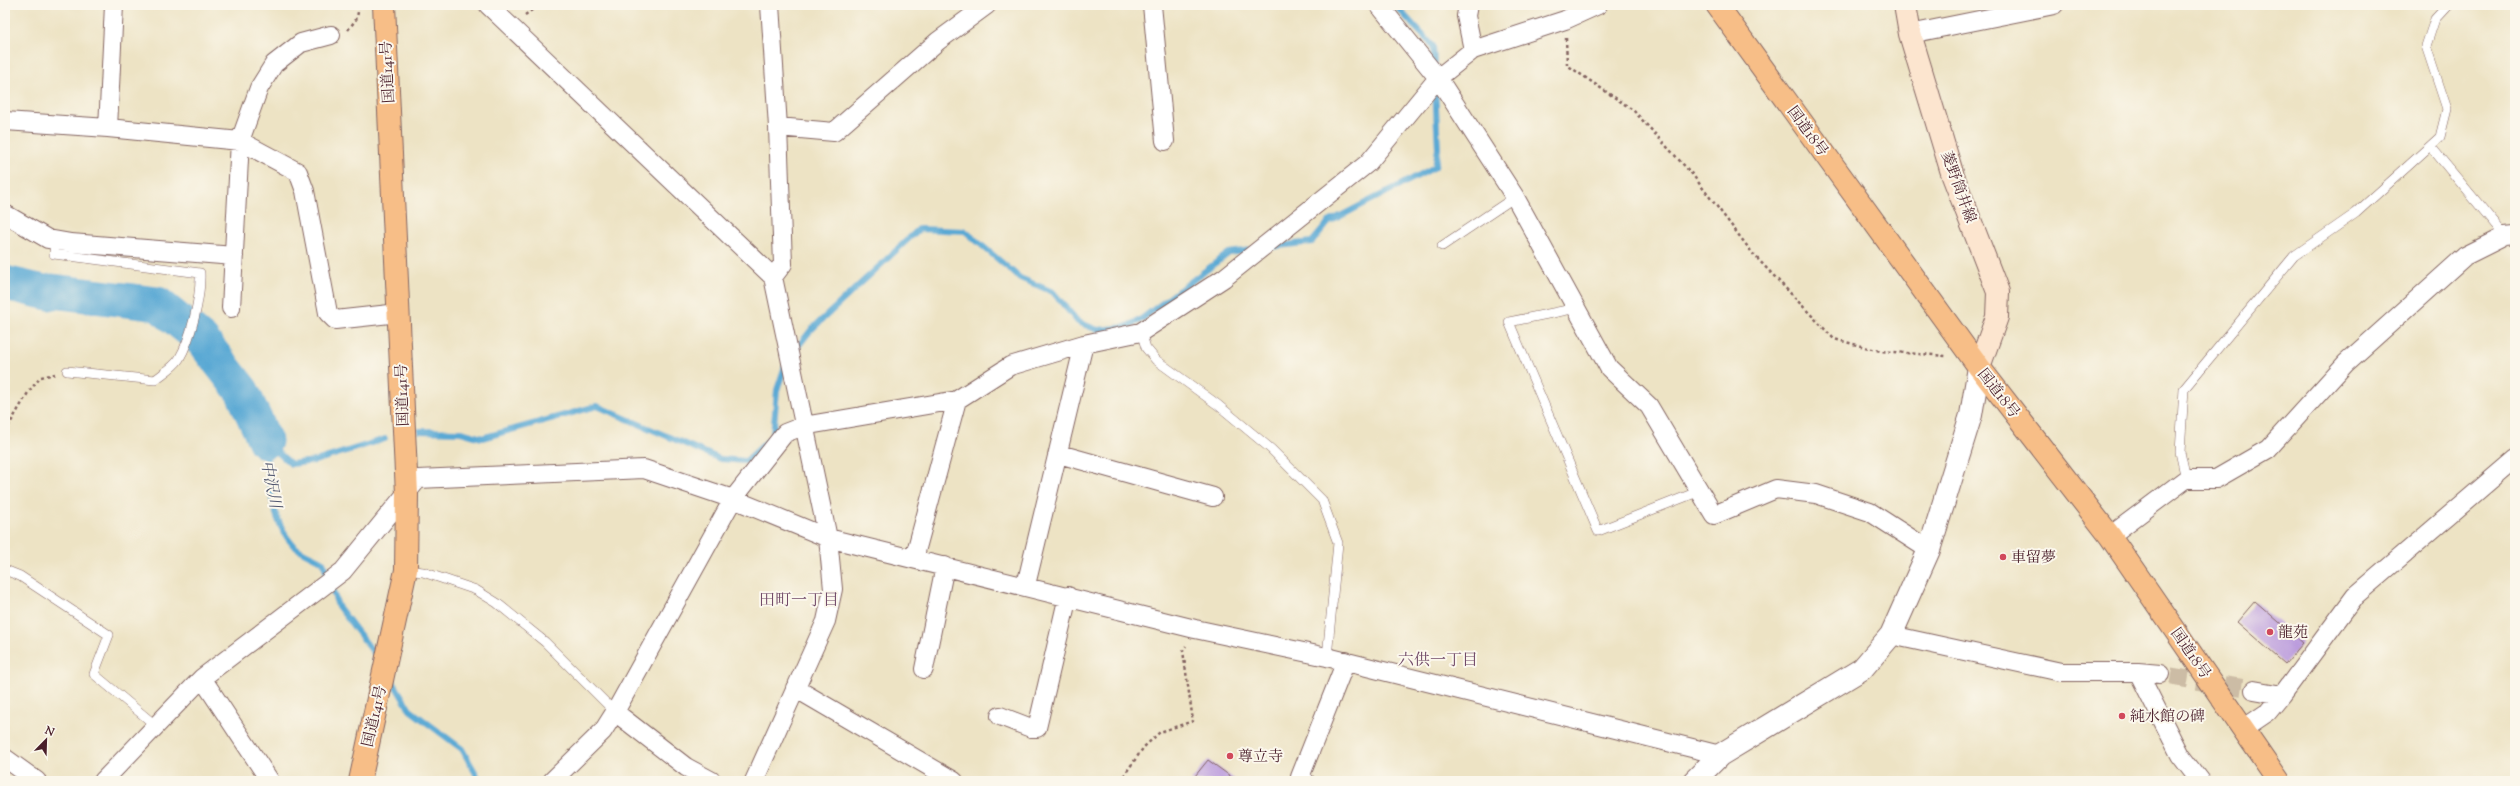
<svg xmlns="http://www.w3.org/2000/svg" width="2520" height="786" font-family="'Sorts Mill Goudy','Noto Serif JP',serif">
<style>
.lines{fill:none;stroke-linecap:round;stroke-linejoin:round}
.stream{stroke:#5aa9d4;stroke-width:6}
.river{stroke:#5aa9d4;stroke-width:35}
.building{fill:#bb9cdd}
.minor-tunnel{stroke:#ccbca5;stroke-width:18;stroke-dasharray:18 9;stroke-linecap:butt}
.service-casing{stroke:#836461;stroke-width:10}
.minor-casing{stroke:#836461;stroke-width:20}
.tertiary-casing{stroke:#836461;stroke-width:24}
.secondary-casing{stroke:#836461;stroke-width:24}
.trunk-casing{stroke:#836461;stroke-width:24}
.path{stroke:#836461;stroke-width:2.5;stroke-dasharray:3 3;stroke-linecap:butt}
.service{stroke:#fff;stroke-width:9}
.minor{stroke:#fff;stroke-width:18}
.tertiary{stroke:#fff;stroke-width:22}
.secondary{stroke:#fce5cf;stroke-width:22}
.trunk{stroke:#f7be87;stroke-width:22}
.poi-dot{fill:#d1495b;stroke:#fbf7ec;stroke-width:1.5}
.labels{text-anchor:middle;stroke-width:4;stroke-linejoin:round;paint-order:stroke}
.street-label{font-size:15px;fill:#4a1f2b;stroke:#fbf7ec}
.poi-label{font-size:15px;fill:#4a1f2b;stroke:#fbf7ec;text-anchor:start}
.water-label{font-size:16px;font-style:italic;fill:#50566f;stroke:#fbf7ec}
.neighbourhood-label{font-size:16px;fill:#724b69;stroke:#fbf7ec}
</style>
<rect width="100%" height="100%" fill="#fbf7ec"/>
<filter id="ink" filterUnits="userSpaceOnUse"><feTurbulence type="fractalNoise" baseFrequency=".025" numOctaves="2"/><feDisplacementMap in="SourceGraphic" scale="8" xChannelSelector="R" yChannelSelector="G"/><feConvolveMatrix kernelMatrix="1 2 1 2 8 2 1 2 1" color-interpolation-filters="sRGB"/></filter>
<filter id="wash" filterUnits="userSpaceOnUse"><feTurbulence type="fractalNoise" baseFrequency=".012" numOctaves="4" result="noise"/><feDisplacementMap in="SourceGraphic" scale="16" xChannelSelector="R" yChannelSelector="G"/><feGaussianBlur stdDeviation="0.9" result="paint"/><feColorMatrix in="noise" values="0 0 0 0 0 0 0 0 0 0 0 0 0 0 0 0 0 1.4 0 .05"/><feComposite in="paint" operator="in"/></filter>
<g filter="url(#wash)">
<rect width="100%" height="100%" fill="#ede3c4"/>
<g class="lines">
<path class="stream" d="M1395 5 1433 46 1434 65
M1270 247 1312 242 1329 222 1435 167 1438 149 1435 88
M792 354 811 330 919 229 965 231 1020 278 1053 292 1078 322 1098 330 1125 327 1140 320 1229 253 1251 250
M420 431 461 432 482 438 597 406 720 459 746 461 773 436 777 390 786 363
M265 441C269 474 269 519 293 545 300 552 314 557 323 562L338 606 380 661
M265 441 291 464 315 461 385 439
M389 675 410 710 462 749 480 781"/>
<path class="river" d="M5 283 48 293 52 291 158 304 202 340 242 391 265 441"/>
</g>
<g id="blocks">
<path class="building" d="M2255 601 2303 643 2285 664 2237 622Z
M1208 760 1237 781H1191Z"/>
</g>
</g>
<g filter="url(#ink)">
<use href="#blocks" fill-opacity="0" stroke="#836461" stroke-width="1"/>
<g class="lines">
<path class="minor-tunnel" d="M2144 672 2254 690"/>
<g class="service-casing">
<path id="service" d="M2431 147 2505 236
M55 240 54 254 200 273C201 297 191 339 179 359 174 367 162 374 155 380L67 371
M1442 246 1515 197
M1577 308 1509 322 1598 531 1700 491
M1141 332 1146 348 1156 360 1218 405 1271 449 1322 500 1338 543 1327 657
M2186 479 2180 452 2184 389 2294 256 2356 213 2440 137 2447 109 2426 46 2435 19 2448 5
M5 570 20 576 109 635 94 674 155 725
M406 570 423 572 476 590 497 603 545 642 615 712"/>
</g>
<g class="minor-casing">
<path id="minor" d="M488 5 773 277 828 538 833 589 826 621 754 781
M770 5 778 127 783 264 773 277
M1152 5 1165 141
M1379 5 1438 78 1515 197 1609 368 1649 406 1714 515 1776 489 1816 494 1870 512 1929 550
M1468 5 1466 16 1473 50
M1910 34 2054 5
M5 121 108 128 240 141 298 172 305 191 328 313 335 320 399 313
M778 127 834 132 938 41 987 5
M108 128 114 5
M5 214 48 239 71 243 234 256
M231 308 240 141 259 88 274 64 301 43 331 35
M1059 454 1213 497
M2110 536 2186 479H2216L2268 449 2346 363 2465 256 2505 236 2515 235
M914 559 957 400
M1026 585 1084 344
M1891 635 2061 672H2138L2160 674
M924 669 945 566
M2138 672 2180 755 2200 781
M202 678 270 781
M795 688 954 781
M2254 690 2282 695
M615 712 686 767 712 781
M1000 716 1031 728H1037L1068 596
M2243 729 2268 712 2282 695 2355 596 2515 459
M5 758 37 781
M103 781 202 678 343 571 418 479 644 469 733 499 828 538 1195 629 1327 657 1720 755
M552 781 603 731 615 712 733 499 785 433 803 426 957 400 1010 366 1084 344 1141 332 1224 278 1368 163 1438 78 1473 50 1565 20 1598 5
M1305 781 1300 777 1346 661"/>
</g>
<g class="tertiary-casing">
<path id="tertiary" d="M1694 781 1720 755 1862 669 1891 635 1929 550 1971 415 1979 367"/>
</g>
<g class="secondary-casing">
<path id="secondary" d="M1905 5 1910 34 1953 176 1998 292 1997 317 1979 367"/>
</g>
<g class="trunk-casing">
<path id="trunk" d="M1717 5 1979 367 2110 536 2279 781
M360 781 406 570 407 494 384 5"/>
</g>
<path class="path" d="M525 15 539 5
M348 30 357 18 359 5
M1566 38 1567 65 1633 110 1692 174 1754 255 1834 339 1880 351 1946 356
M5 432 29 391 41 377 55 374
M1120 781 1144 747 1160 732 1193 721 1183 651 1186 646"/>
<use href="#service" class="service"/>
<use href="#minor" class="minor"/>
<use href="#tertiary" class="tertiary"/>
<use href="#secondary" class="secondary"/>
<use href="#trunk" class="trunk"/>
</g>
</g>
<g class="poi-dot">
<circle cx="2003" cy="557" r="4"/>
<circle cx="2270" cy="632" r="4"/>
<circle cx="2122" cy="716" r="4"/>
<circle cx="1230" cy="756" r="4"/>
</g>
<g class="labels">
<g class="street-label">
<text transform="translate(387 72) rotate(-93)" y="5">国道141号</text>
<text transform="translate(1808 131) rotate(54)" y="5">国道18号</text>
<text transform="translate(1959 187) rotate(70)" y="5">菱野筒井線</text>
<text transform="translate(1999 393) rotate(52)" y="5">国道18号</text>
<text transform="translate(402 395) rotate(-92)" y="5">国道141号</text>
<text transform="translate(2191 653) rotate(55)" y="5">国道18号</text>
<text transform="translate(374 716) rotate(-77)" y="5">国道141号</text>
</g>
<g class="poi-label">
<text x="2011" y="562">車留夢</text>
<text x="2278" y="637">龍苑</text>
<text x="2130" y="721">純水館の碑</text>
<text x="1238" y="761">尊立寺</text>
</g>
<g class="water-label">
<text transform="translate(272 484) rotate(79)" y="6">中沢川</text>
</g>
<g class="neighbourhood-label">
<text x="799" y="605">田町一丁目</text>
<text x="1438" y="665">六供一丁目</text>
</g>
</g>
<rect width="2520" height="786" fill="none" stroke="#fbf7ec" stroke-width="20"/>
<g transform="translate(46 740) rotate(23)" stroke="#fbf7ec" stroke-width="3" paint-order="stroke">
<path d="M0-3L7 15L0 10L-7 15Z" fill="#4a1f2b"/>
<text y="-6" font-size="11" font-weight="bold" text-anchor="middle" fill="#4a1f2b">N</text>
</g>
</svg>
